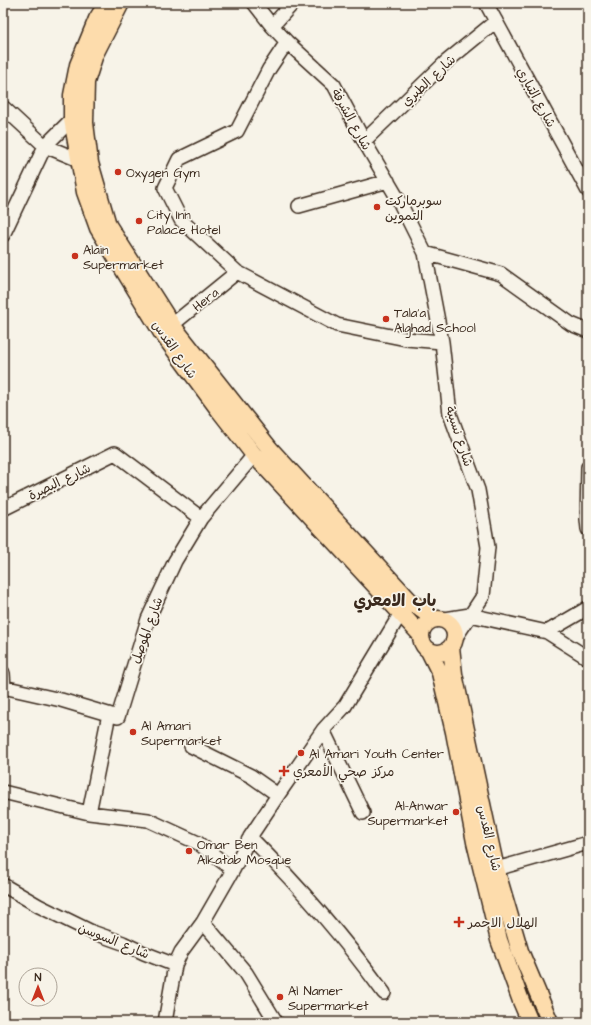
<svg xmlns="http://www.w3.org/2000/svg" width="591" height="1025" font-family="'Architects Daughter','Playpen Sans Arabic',sans-serif">
<style>
.lines{fill:none;stroke-linecap:round;stroke-linejoin:round}
.minor-casing{stroke:#3b2a1e;stroke-width:16}
.major-casing{stroke:#3b2a1e;stroke-width:19}
.minor{stroke:#f7f3e8;stroke-width:13}
.major{stroke:#fddcac;stroke-width:16}
.poi-dot{fill:#c8321e;stroke:#f7f3e8;stroke-width:1.5}
.labels{text-anchor:middle;stroke-width:3.5;stroke-linejoin:round;paint-order:stroke}
.street-label{font-size:13px;fill:#3b2a1e;stroke:#f7f3e8}
.poi-label{font-size:13px;fill:#3b2a1e;stroke:#f7f3e8;text-anchor:start}
.district-label{font-size:17px;font-weight:bold;fill:#3b2a1e;stroke:#f7f3e8}
</style>
<rect width="100%" height="100%" fill="#f7f3e8"/>
<filter id="ink" filterUnits="userSpaceOnUse"><feTurbulence type="fractalNoise" baseFrequency=".025" numOctaves="2"/><feDisplacementMap in="SourceGraphic" scale="8" xChannelSelector="R" yChannelSelector="G"/><feConvolveMatrix kernelMatrix="1 2 1 2 8 2 1 2 1" color-interpolation-filters="sRGB"/></filter>
<g filter="url(#ink)">
<g class="lines">
<g class="minor-casing">
<path id="minor" d="M254 3 272 26 287 42 334 85 364 141 398 199 425 253 442 342 450 414 478 490 488 547 483 596 456 637
M486 3 588 191
M272 26 293 3
M287 42 269 69 237 131 179 159 165 188 181 220 237 272 337 325 406 339 442 342
M3 107 45 146 79 160
M364 141 446 62 496 21
M299 206 388 181
M3 235 45 146 72 119
M425 253 501 274 571 324 588 331
M172 325 237 272
M588 467 587 519 588 529
M3 509 115 453 201 518 175 561 148 619 118 717 61 700 3 687
M201 518 254 455
M445 619 470 615 547 632 588 658
M547 632 588 608
M3 673 4 687
M323 730 363 813
M191 746 251 776 278 795
M3 792 89 813 109 714
M89 813 148 820 198 843 233 870
M250 837C299 886 344 938 384 993
M496 869 588 843
M3 885 39 906 92 932 123 943 144 953 175 965 165 1022
M203 922 233 870 250 837 278 795 323 730 345 706 401 613
M175 965 181 952 203 922 246 973 276 1022"/>
</g>
<g class="major-casing">
<path id="major" d="M107 3 97 19 78 65 72 95V119L85 192 98 228 162 333 219 410 254 455 421 635
M121 3 95 54 86 82 85 123 90 163 108 225 172 325 270 449 410 601 434 619
M421 636a17 17 0 1 1 34 0a17 17 0 1 1-34 0Z
M451 647 454 674 496 869 520 951 550 1022
M429 651 440 673 454 732 475 842 499 940 521 1001 530 1022"/>
</g>
<use href="#minor" class="minor"/>
<use href="#major" class="major"/>
</g>
</g>
<g class="poi-dot">
<circle cx="118" cy="172" r="4"/>
<circle cx="377" cy="207" r="4"/>
<circle cx="139" cy="221" r="4"/>
<circle cx="75" cy="256" r="4"/>
<circle cx="386" cy="319" r="4"/>
<circle cx="133" cy="732" r="4"/>
<circle cx="301" cy="753" r="4"/>
<path d="M282 765h4v4h4v4h-4v4h-4v-4h-4v-4h4z"/>
<circle cx="456" cy="812" r="4"/>
<circle cx="189" cy="851" r="4"/>
<path d="M457 916h4v4h4v4h-4v4h-4v-4h-4v-4h4z"/>
<circle cx="280" cy="997" r="4"/>
</g>
<g class="labels">
<g class="street-label">
<text transform="translate(428 80) rotate(-43)" y="5">شارع الطبري</text>
<text transform="translate(537 97) rotate(61)" y="5">شارع التباري</text>
<text transform="translate(352 119) rotate(61)" y="5">شارع الشرفة</text>
<text transform="translate(205 299) rotate(-39)" y="5">Hera</text>
<text transform="translate(175 349) rotate(55)" y="5">شارع القدس</text>
<text transform="translate(460 436) rotate(72)" y="5">شارع نسيبة</text>
<text transform="translate(59 481) rotate(-26)" y="5">شارع البصرة</text>
<text transform="translate(146 630) rotate(-70)" y="5">شارع الموصل</text>
<text transform="translate(490 838) rotate(77)" y="5">شارع القدس</text>
<text transform="translate(114 940) rotate(22)" y="5">شارع السوسن</text>
</g>
<g class="poi-label">
<text x="126" y="177">Oxygen Gym</text>
<text x="385" y="205">سوبرماركت<tspan x="385" dy="15">التموين</tspan></text>
<text x="147" y="219">City Inn<tspan x="147" dy="15">Palace Hotel</tspan></text>
<text x="83" y="254">Alain<tspan x="83" dy="15">Supermarket</tspan></text>
<text x="394" y="317">Tala'a<tspan x="394" dy="15">Alghad School</tspan></text>
<text x="141" y="730">Al Amari<tspan x="141" dy="15">Supermarket</tspan></text>
<text x="309" y="758">Al Amari Youth Center</text>
<text x="293" y="776">مركز صحي الأمعري</text>
<text x="448" y="810" text-anchor="end">Al-Anwar<tspan x="448" dy="15">Supermarket</tspan></text>
<text x="197" y="849">Omar Ben<tspan x="197" dy="15">Alkatab Mosque</tspan></text>
<text x="468" y="927">الهلال الاحمر</text>
<text x="288" y="995">Al Namer<tspan x="288" dy="15">Supermarket</tspan></text>
</g>
<g class="district-label">
<text x="395" y="606">باب الامعري</text>
</g>
</g>
<rect width="591" height="1025" fill="none" stroke="#f7f3e8" stroke-width="16"/>
<rect x="8" y="8" width="575" height="1009" fill="none" stroke="#3b2a1e" stroke-width="1.5" filter="url(#ink)"/>
<g transform="translate(38 987)"><circle r="19" fill="#f7f3e8" stroke="#aca397"/>
<path d="M0-3L7 15L0 10L-7 15Z" fill="#c8321e"/>
<text y="-6" font-size="11" font-weight="bold" text-anchor="middle" fill="#3b2a1e">N</text>
</g>
</svg>
